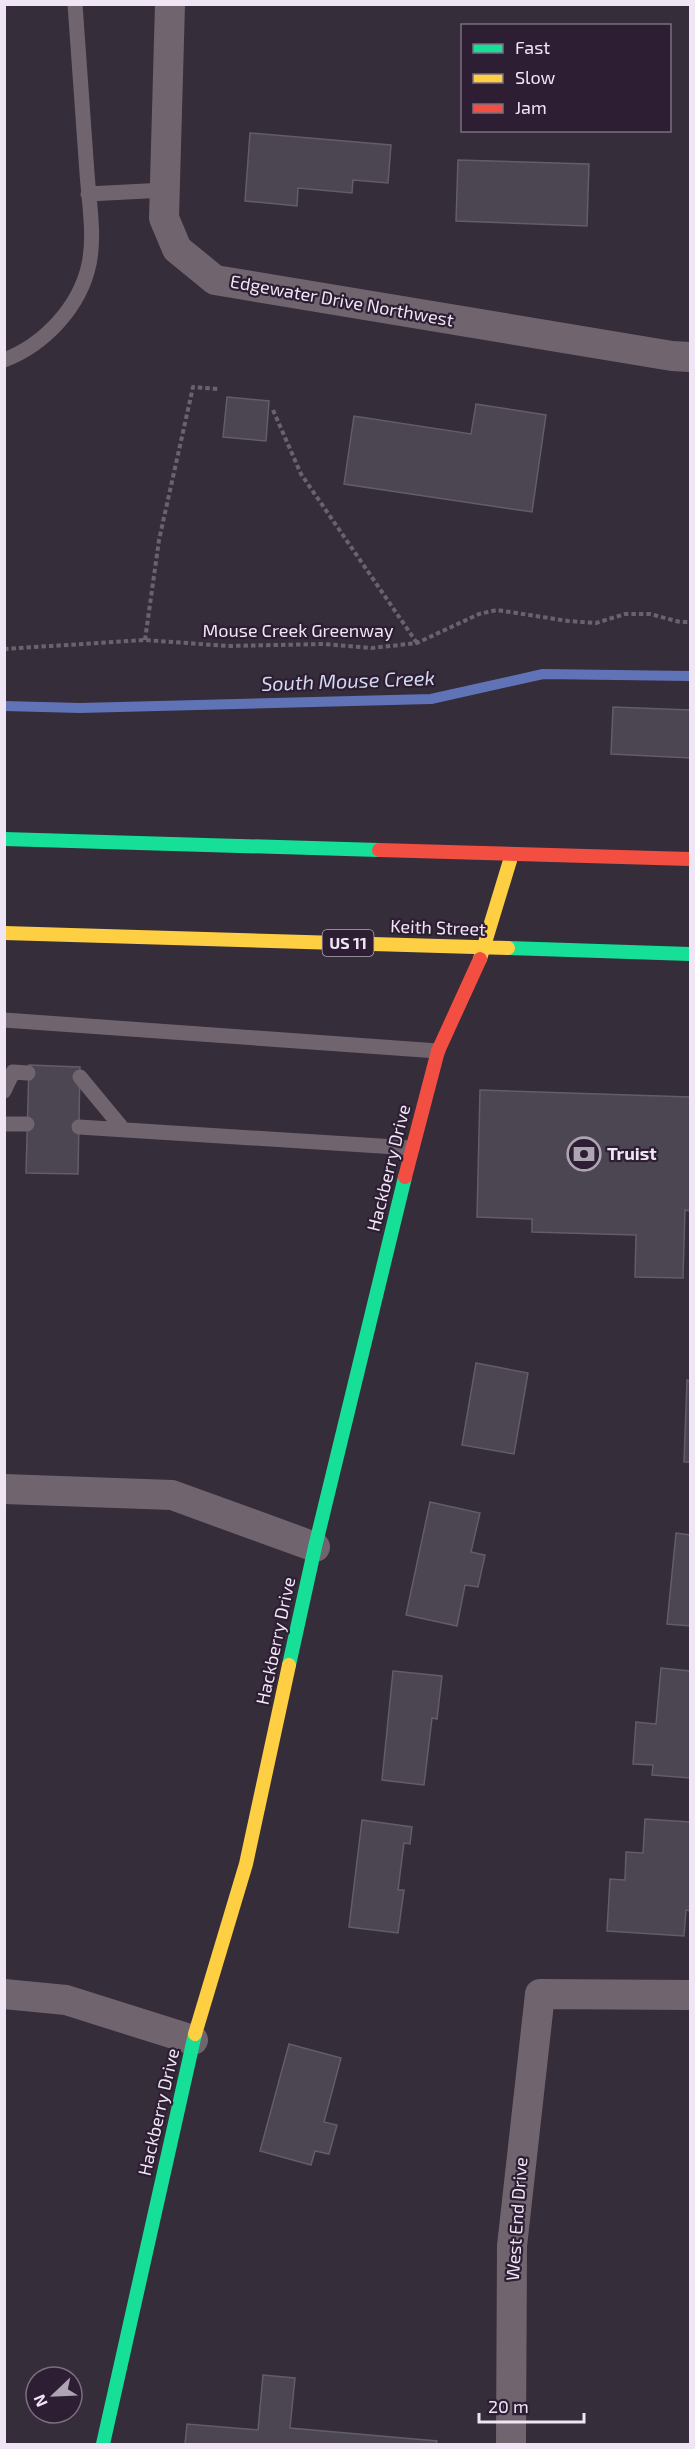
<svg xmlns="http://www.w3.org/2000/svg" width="695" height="2449" font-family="'Exo 2',sans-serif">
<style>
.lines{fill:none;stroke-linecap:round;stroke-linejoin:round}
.stream{stroke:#6173b7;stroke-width:10}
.building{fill:#4c4652;stroke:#625d68;stroke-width:1.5}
.path{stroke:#6b636b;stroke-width:4;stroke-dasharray:4.5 3;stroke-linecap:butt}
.lane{stroke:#70656f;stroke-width:15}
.street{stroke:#70656f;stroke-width:30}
.fast{stroke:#16e098;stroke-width:14}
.slow{stroke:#ffcf43;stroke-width:14}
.jam{stroke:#f24e42;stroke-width:14}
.labels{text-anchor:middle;stroke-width:4.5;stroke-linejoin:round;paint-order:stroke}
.shield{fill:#2d1e33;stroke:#b5a9ba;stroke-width:1.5}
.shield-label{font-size:16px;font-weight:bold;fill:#efe5f4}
.street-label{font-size:18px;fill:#efe5f4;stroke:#2d1e33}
.poi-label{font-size:18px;font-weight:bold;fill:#efe5f4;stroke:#2d1e33;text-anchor:start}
.water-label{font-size:20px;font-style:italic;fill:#d3daef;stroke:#2d1e33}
</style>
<rect width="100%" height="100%" fill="#352d39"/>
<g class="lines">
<path class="stream" d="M4 706 80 708 431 699 543 674 690 676"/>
</g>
<path class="building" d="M250 133 391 145 388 183 353 180 352 193 298 188 297 206 245 201Z
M458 160 589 164 587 226 456 221Z
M227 397 269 401 266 441 223 437Z
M476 404 546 415 532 512 344 484 354 416 471 434Z
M613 707 690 710V758L611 754Z
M29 1065 80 1067 78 1174 26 1173Z
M480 1090 690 1097V1211L685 1210 683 1278 635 1277 636 1235 532 1232V1219L477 1217Z
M476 1363 528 1373 514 1454 462 1445Z
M687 1380 690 1381V1462H684Z
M430 1502 480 1513 471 1552 485 1555 478 1587 465 1585 457 1626 406 1615Z
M676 1533 690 1535V1626L667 1624Z
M661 1668 690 1671V1778L652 1775 653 1765 633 1764 636 1722 656 1724Z
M393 1671 442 1676 437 1719 432 1718 424 1785 382 1780Z
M645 1819 690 1822V1911L686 1910 684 1936 607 1931 610 1879 625 1880 626 1852 643 1853Z
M362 1820 412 1827 410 1844 404 1843 398 1890H404L398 1933 349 1927Z
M289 2044 341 2058 324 2122 337 2125 329 2154 315 2151 311 2165 260 2151Z
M263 2375 295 2378 290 2428 437 2441 436 2444H185L187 2424 258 2430Z"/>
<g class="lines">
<path class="path" d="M273 410 301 474 417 643
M145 640 159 540 193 387 218 389
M4 649 145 640 228 646 324 644 372 648 417 643 479 614 497 610 568 621 596 623 625 614H650L680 622H690"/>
<path class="lane" d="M88 194 165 190
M4 360C44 345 80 307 89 264 95 236 89 202 87 173 83 117 79 61 75 4
M4 1020 438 1051
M80 1077 123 1129
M4 1091 13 1072 28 1073
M4 1124H27
M79 1127 412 1148"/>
<path class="street" d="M170 4 164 218 177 249 215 280 672 356 690 357
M4 1489 172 1495 315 1547
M4 1994 66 2000 193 2040
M511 2444 512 2246 540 1994 690 1995"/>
<path class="fast" d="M4 839 379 850
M508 948 690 954
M289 1665 315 1547 405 1177
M103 2444 195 2034"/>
<path class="slow" d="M4 933 508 948
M480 959 512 854
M195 2034 246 1864 289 1665"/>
<path class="jam" d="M379 850 690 859
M405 1177 438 1051 480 959"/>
</g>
<defs>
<g id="bank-ring" transform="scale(1.725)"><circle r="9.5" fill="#2d1e33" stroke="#aea5b3" stroke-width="1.5"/><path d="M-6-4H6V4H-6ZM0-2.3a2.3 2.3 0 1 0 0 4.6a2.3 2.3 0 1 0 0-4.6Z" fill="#aea5b3"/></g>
</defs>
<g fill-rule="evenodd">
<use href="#bank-ring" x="584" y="1154"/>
</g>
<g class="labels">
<rect class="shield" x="322.5" y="930" width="51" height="26" rx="4.5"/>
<g class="shield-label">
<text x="348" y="949">US 11</text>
</g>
<g class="street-label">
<text transform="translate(342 301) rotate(10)" y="6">Edgewater Drive Northwest</text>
<text x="298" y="637">Mouse Creek Greenway</text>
<text transform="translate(438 928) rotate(2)" y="6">Keith Street</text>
<text transform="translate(389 1168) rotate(-76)" y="6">Hackberry Drive</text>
<text transform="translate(276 1641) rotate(-78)" y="6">Hackberry Drive</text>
<text transform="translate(159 2112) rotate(-77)" y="6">Hackberry Drive</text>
<text transform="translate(517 2219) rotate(-86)" y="6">West End Drive</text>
</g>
<g class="poi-label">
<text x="607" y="1160">Truist</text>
</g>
<g class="water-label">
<text transform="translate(348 681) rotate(-2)" y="7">South Mouse Creek</text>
</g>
</g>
<rect width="695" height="2449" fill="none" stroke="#efe5f4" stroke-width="12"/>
<rect x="461" y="24" width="210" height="108" fill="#2d1e33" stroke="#7b6e80" stroke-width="1.5"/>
<rect x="473" y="44" width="30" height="9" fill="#16e098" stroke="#7b6e80" stroke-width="1.5"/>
<text x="515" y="54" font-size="18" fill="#efe5f4">Fast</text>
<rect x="473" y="74" width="30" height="9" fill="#ffcf43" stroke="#7b6e80" stroke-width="1.5"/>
<text x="515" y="84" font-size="18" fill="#efe5f4">Slow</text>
<rect x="473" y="104" width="30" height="9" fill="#f24e42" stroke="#7b6e80" stroke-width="1.5"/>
<text x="515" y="114" font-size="18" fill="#efe5f4">Jam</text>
<g transform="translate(54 2395) rotate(247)"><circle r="28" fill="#2d1e33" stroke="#7b6e80" stroke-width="1.5"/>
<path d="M0-4.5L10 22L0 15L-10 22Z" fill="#aea5b3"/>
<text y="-9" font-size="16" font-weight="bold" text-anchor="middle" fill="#efe5f4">N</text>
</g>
<path d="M479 2413v9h105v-9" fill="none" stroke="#efe5f4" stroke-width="3"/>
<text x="488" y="2413" font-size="18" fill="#efe5f4" stroke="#2d1e33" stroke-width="4.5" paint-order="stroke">20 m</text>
</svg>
